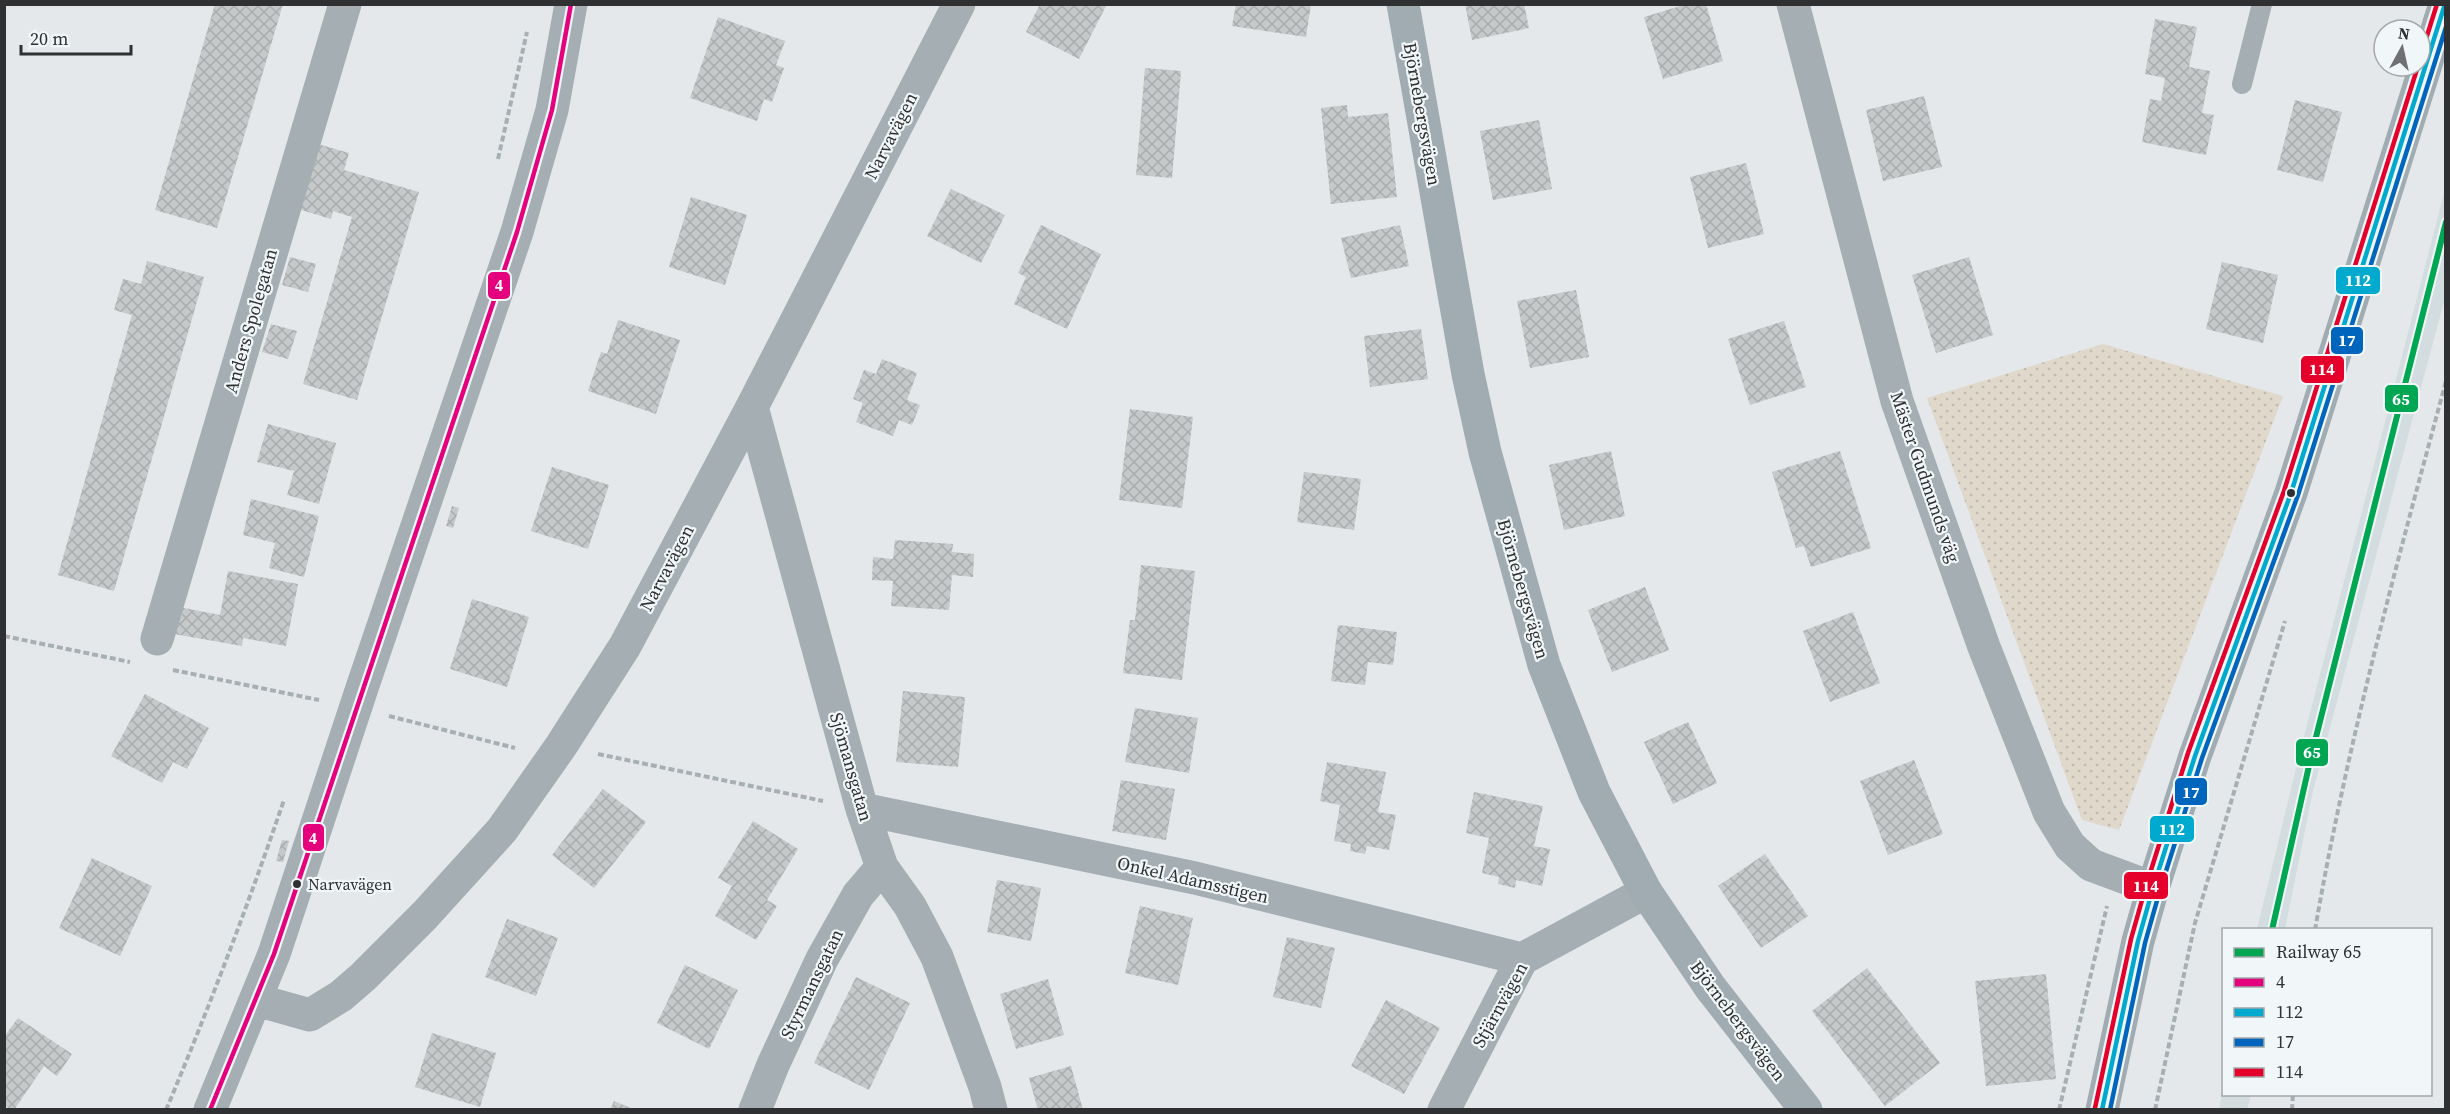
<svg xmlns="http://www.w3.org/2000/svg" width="2450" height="1114" font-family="'Source Serif 4',serif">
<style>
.built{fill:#d3dcdf}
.grass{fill:url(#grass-dots)}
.building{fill:url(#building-cross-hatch)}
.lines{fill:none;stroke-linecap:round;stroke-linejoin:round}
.path{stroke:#a8afb3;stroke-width:4;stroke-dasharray:6 3;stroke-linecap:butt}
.lane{stroke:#a4aeb3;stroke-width:20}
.street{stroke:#a4aeb3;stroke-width:33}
.secondary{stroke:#a1acb2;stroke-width:33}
.bus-1-casing{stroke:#f1f7f9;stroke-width:9}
.bus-2-casing{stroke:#f1f7f9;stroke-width:9}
.bus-3-casing{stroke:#f1f7f9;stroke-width:9}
.bus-4-casing{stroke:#f1f7f9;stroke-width:9}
.bus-1{stroke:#e5007d;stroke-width:4.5}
.bus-2{stroke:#00a9ce;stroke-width:4.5}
.bus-3{stroke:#0065bd;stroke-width:4.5}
.bus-4{stroke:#e4002b;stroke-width:4.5}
.rail-1-casing{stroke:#f1f7f9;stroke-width:10}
.rail-1{stroke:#00a651;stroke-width:6}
.bus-dot{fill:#2e3031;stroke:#f1f7f9;stroke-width:2}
.labels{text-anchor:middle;stroke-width:4.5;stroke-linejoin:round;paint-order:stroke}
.bus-label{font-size:16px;fill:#2e3031;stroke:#f1f7f9;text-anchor:start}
.street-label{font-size:18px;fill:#2e3031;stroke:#f1f7f9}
.line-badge{stroke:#f1f7f9;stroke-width:2}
.badge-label{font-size:16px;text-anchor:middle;font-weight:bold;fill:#fff}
</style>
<defs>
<pattern id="grass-dots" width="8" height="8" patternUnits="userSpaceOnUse" patternTransform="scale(1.5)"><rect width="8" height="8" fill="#dfd8cb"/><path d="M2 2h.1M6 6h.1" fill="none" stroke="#c0baaf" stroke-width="1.8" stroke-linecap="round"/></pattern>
<pattern id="building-cross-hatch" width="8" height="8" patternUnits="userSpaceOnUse" patternTransform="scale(1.5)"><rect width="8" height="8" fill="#c6c9ca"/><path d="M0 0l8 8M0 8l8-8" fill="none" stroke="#aaadae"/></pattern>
</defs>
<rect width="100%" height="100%" fill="#e5e8ea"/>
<path class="built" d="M2445 189V298L2313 791 2285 929H2257L2299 756Z
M2223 1088 2224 1094 2251 1095 2247 1109H2219Z"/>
<path class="grass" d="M2103 344 2283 396 2119 830 2082 820 1927 398Z"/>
<path class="building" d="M215 4H283L217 228 155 210Z
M1040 4H1107L1079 59 1026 32Z
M1236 4H1311L1306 37 1232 26Z
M1465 4H1524L1529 28 1472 40Z
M1687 4H1706L1723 61 1663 79 1644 17Z
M718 17 785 41 776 65 784 68 772 102 764 99 757 121 690 98Z
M2155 19 2197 27 2189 67 2210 71 2202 113 2214 115 2206 155 2142 142 2150 99 2161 101 2165 78 2145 74Z
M1145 68 1181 71 1172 178 1136 175Z
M1924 96 1942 167 1883 181 1866 110Z
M2295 100 2342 112 2323 182 2277 170Z
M1347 105 1348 117 1388 113 1397 197 1331 204 1321 108Z
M1539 120 1552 189 1493 200 1480 131Z
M318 144 349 153 344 170 419 192 357 400 303 384 352 217 333 211 331 219 298 209Z
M1746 163 1764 234 1708 248 1690 177Z
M951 189 1005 215 981 263 927 236Z
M691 197 747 215 725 285 669 267Z
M1041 225 1101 254 1067 329 1014 304 1026 277 1018 273Z
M1400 225 1409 266 1351 278 1341 238Z
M290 257 316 264 308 292 282 285Z
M1969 257 1993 335 1936 353 1912 275Z
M147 261 204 277 114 591 58 575 132 315 114 310 123 279 141 284Z
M2222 262 2278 275 2263 343 2206 329Z
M1576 290 1589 357 1530 368 1517 301Z
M618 320 680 340 656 414 588 391 601 352 607 354Z
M1784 321 1806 387 1750 405 1728 339Z
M271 324 297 331 288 359 262 352Z
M1421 329 1428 379 1370 387 1364 336Z
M882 359 917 373 907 400 920 405 912 425 899 420 893 436 856 422 863 403 853 399 864 370 876 374Z
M1130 409 1193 417 1182 508 1119 500Z
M268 424 336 443 319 504 287 495 294 471 257 462Z
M1611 451 1625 516 1564 530 1549 465Z
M1840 451 1871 548 1811 567 1804 546 1796 548 1772 472Z
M552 467 609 485 588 549 531 531Z
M1304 472 1361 479 1354 530 1297 522Z
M251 499 319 516 304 577 269 568 275 543 243 535Z
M452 506 459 508 453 528 446 526Z
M895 540 953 544 952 552 974 554 973 577 952 575 949 610 891 606 893 581 872 580 873 557 893 559Z
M1141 565 1195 571 1182 680 1123 673 1130 620H1135Z
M228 571 298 584 286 646 243 638 242 646 174 634 179 607 220 615Z
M1645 587 1669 650 1612 672 1588 610Z
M472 599 529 617 507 687 450 669Z
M1853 612 1880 683 1830 702 1803 631Z
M1338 625 1397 632 1393 665 1368 662 1365 685 1331 681Z
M903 691 965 697 958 767 896 762Z
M145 694 209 728 187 769 173 762 162 783 111 756Z
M1135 708 1198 718 1189 773 1125 762Z
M1688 722 1717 783 1673 804 1644 742Z
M1914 760 1943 834 1888 855 1860 781Z
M1327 762 1386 772 1378 812 1396 815 1389 850 1367 846 1365 854 1350 851 1351 844 1334 841 1340 805 1320 801Z
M1121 780 1175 789 1166 840 1112 831Z
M603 789 646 822 594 888 552 855Z
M1474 792 1543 806 1534 846 1550 849 1542 886 1516 880 1515 888 1498 884 1499 877 1482 873 1489 838 1466 833Z
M753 821 798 849 767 900 777 906 756 940 715 916 732 886 718 878Z
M282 840 289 841 283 862 276 861Z
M1765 854 1808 916 1761 948 1718 886Z
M92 858 152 886 120 956 59 928Z
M997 880 1041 888 1031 941 987 932Z
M1140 906 1193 918 1178 985 1125 973Z
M507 919 558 938 536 996 485 977Z
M1287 937 1335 948 1321 1008 1273 997Z
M685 965 738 990 709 1049 657 1023Z
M1867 968 1940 1063 1885 1106 1812 1011Z
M2046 974 2056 1079 1986 1086 1975 981Z
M856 977 910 1003 869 1090 814 1063Z
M1048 979 1064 1035 1016 1049 1000 994Z
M1386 1000 1440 1028 1404 1094 1351 1066Z
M18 1018 72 1054 57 1076 44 1066 14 1110H11L4 1105V1037Z
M432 1033 496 1053 480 1107 415 1087Z
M1071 1066 1083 1110H1038L1029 1078Z
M614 1101 633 1109V1110H610Z"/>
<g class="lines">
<path class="path" d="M498 159 527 32
M4 636 130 662
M173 670 319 700
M389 716 515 748
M598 754 823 801
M2315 930C2347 744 2397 563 2446 381
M166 1110C209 1008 248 905 284 800
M2059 1110 2107 906
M2155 1110 2195 923 2285 621
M2292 1110 2293 1094"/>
<path class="lane" d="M2242 84 2262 4"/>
<path class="street" d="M1793 4 1897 401 1984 647 2049 812 2070 846 2091 865 2153 888
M752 407 862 809 882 867 910 906 937 957 985 1087 991 1110
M157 639 345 4
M862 809 1195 878 1522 959
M256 1000 310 1015 341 996 363 977 425 915 502 830 561 746 625 646 752 407 959 4
M210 1110 274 954 362 688 517 232 552 110 571 4
M755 1110 773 1065 822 959 858 895 882 867
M1444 1110 1522 959 1646 892"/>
<path class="secondary" d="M1403 4 1468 374 1485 452 1544 665 1594 792 1646 892 1710 987 1806 1110
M2102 1110 2138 941 2153 888 2195 756 2291 493 2445 4"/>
<g class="bus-1-casing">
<path id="bus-1" d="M210 1110 274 954 517 232 552 110 571 4"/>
</g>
<g class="bus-2-casing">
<path id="bus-2" d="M2102 1110 2138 941 2153 888 2195 756 2291 493 2445 4"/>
</g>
<g class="bus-3-casing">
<path id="bus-3" d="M2110 1110 2145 943 2160 890 2202 758 2298 495 2446 27"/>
</g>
<g class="bus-4-casing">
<path id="bus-4" d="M2420 58 2437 4
M2095 1108 2131 939 2146 886 2188 753 2284 491 2418 66"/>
</g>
<use href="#bus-1" class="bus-1"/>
<use href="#bus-2" class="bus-2"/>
<use href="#bus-3" class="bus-3"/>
<use href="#bus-4" class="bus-4"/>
<g class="rail-1-casing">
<path id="rail-1" d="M2272 930 2311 757 2446 222"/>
</g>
<use href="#rail-1" class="rail-1"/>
</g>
<g class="bus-dot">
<circle cx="2291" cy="493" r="5"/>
<circle cx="297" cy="884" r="5"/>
</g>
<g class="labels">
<g class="bus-label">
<text x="308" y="890">Narvavägen</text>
</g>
<g class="street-label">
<text transform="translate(1422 114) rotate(80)" y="6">Björnebergsvägen</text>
<text transform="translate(891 136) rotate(-63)" y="6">Narvavägen</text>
<text transform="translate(251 321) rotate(-74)" y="6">Anders Spolegatan</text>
<text transform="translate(1925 477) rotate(71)" y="6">Mäster Gudmunds väg</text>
<text transform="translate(667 568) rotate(-62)" y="6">Narvavägen</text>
<text transform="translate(1523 589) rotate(74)" y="6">Björnebergsvägen</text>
<text transform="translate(851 767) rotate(74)" y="6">Sjömansgatan</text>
<text transform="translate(1193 880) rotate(13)" y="6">Onkel Adamsstigen</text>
<text transform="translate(812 984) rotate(-64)" y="6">Styrmansgatan</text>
<text transform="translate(1500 1005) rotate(-61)" y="6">Stjärnvägen</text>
<text transform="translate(1738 1021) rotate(53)" y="6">Björnebergsvägen</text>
</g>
</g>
<g class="line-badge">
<rect x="2335" y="266" width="46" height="29" rx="6" fill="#00a9ce"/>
<rect x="487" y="271" width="24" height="29" rx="6" fill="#e5007d"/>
<rect x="2330" y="326" width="34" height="29" rx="6" fill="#0065bd"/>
<rect x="2300" y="355" width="45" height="29" rx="6" fill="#e4002b"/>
<rect x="2384" y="384" width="35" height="29" rx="6" fill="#00a651"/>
<rect x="2295" y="738" width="34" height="29" rx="6" fill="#00a651"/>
<rect x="2174" y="777" width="34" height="29" rx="6" fill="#0065bd"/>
<rect x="2149" y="815" width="46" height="28" rx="6" fill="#00a9ce"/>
<rect x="302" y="823" width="23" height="29" rx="6" fill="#e5007d"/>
<rect x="2123" y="871" width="46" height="29" rx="6" fill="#e4002b"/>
</g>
<g class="badge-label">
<text x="2358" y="286">112</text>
<text x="499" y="291">4</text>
<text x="2347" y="346">17</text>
<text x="2322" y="375">114</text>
<text x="2401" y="405">65</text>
<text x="2312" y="758">65</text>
<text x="2191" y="798">17</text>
<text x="2172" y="835">112</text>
<text x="313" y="844">4</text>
<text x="2146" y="892">114</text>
</g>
<rect width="2450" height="1114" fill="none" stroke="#2e3031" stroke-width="12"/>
<rect x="2222" y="928" width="210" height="168" fill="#f1f7f9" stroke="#a3a7a9" stroke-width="1.5"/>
<rect x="2234" y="948" width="30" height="9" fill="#00a651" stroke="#a3a7a9" stroke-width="1.5"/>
<text x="2276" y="958" font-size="18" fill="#2e3031">Railway 65</text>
<rect x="2234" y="978" width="30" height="9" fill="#e5007d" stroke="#a3a7a9" stroke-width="1.5"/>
<text x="2276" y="988" font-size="18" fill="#2e3031">4</text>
<rect x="2234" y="1008" width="30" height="9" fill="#00a9ce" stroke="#a3a7a9" stroke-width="1.5"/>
<text x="2276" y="1018" font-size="18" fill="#2e3031">112</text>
<rect x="2234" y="1038" width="30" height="9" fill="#0065bd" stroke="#a3a7a9" stroke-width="1.5"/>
<text x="2276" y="1048" font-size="18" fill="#2e3031">17</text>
<rect x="2234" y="1068" width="30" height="9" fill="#e4002b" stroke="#a3a7a9" stroke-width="1.5"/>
<text x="2276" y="1078" font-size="18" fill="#2e3031">114</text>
<g transform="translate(2402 48) rotate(8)"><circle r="28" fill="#f1f7f9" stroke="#a3a7a9" stroke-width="1.5"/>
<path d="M0-4.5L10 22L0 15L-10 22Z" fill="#6e7072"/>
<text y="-9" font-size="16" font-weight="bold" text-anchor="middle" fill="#2e3031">N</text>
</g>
<path d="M21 45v9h110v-9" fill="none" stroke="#2e3031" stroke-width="3"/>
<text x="30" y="45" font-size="18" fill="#2e3031" stroke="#f1f7f9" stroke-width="4.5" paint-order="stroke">20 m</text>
</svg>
